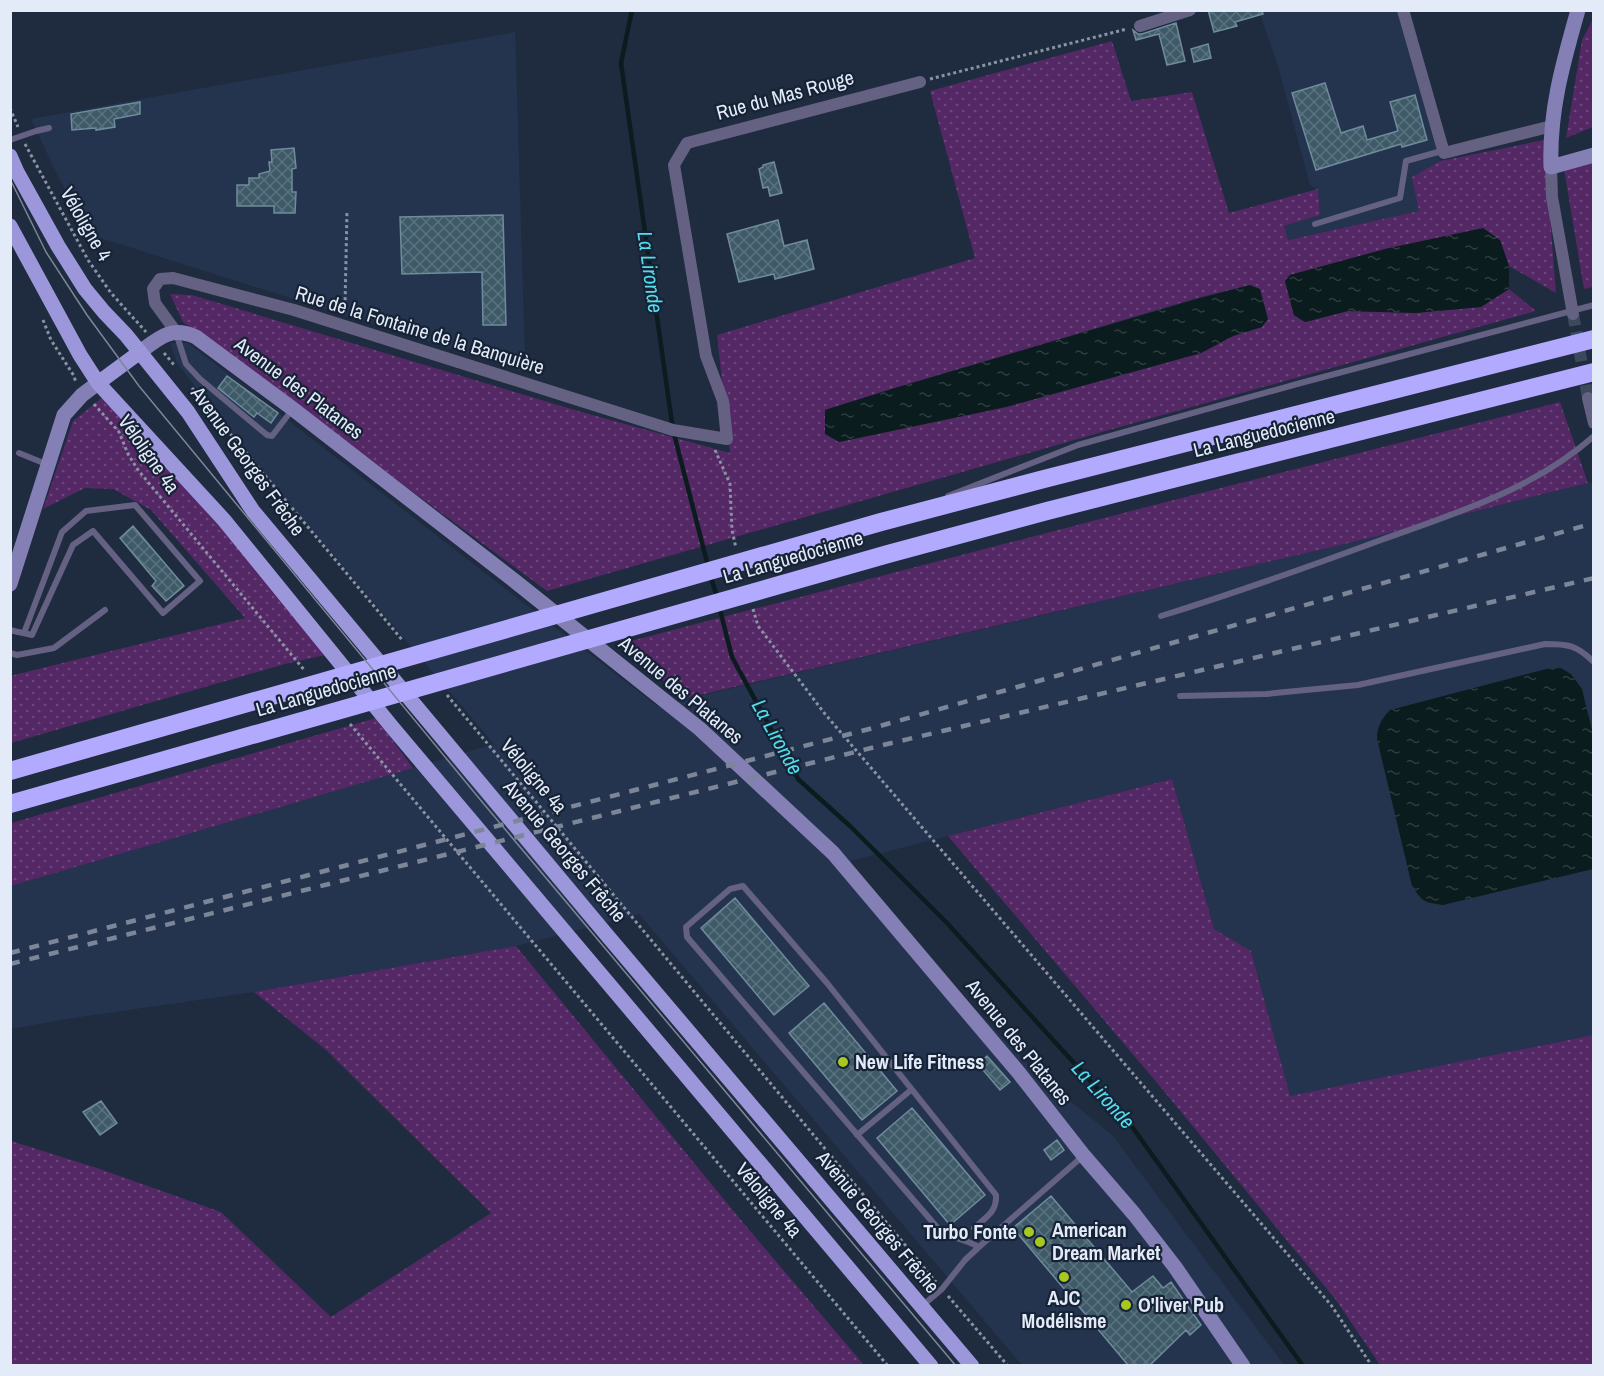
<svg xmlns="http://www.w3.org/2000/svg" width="1604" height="1376" font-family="'Archivo Narrow',sans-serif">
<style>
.built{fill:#25344e}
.grass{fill:url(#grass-dots);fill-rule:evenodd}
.water{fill:url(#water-ripples)}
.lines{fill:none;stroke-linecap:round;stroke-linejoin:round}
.stream{stroke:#0b1c1e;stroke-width:4.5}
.building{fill:url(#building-cross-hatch);stroke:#6f8c9c;stroke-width:1.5}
.street-tunnel{stroke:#3c485b;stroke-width:12;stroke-dasharray:12 6;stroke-linecap:butt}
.path{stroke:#8993a4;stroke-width:3;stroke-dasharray:3 3;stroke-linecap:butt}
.lane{stroke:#646183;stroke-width:6}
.street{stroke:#646183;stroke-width:12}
.secondary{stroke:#847fb5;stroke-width:15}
.primary{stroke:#9c96db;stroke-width:15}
.highway{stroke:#b2aafe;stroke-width:18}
.tram{stroke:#7c8698;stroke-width:1.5}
.rail{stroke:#7c8698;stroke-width:4.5;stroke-dasharray:10 10;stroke-linecap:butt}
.poi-dot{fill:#a6c820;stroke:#162235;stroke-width:2}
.labels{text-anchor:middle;stroke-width:4.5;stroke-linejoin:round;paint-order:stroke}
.street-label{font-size:20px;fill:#e3ebf9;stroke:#162235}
.poi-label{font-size:20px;font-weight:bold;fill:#e3ebf9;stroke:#162235;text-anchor:start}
.water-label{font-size:21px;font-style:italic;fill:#53ddeb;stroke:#162235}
</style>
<defs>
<pattern id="grass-dots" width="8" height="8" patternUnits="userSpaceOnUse" patternTransform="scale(1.5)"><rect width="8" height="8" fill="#542765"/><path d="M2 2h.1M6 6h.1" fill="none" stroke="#6c467c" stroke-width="1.8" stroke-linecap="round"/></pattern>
<pattern id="water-ripples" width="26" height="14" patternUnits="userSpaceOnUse" patternTransform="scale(1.5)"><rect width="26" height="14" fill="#0b1c1e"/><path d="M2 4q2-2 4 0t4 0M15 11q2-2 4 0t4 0" fill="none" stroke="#2e3d3f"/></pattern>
<pattern id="building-cross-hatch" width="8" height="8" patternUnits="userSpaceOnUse" patternTransform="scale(1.5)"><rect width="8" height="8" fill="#3e5a68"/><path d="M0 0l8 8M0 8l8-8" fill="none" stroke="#5a727e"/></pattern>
</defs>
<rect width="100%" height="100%" fill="#1f2b3f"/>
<path class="built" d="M1259 11H1398L1440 161 1413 177 1420 211 1287 240 1284 226 1320 215 1318 190 1310 185 1278 66Z
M515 32 525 356 521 371 88 234 53 166 31 119Z
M170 343H188L657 706 1353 542 1593 482V1035L1290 1097 1251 951 1214 929 1172 779 838 864 1036 1073 1112 1135 1284 1365H1022L639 914 516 946 254 992 73 1018 11 1029V886L494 744 239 444 177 363Z"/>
<path class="grass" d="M1593 19V127L1566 138 1582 40Z
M1112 41 1131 101 1192 92 1229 213 1318 189 1320 215 1284 226 1288 240 1419 211 1412 177 1440 161 1544 140 1556 293 1509 266 1500 240 1389 248 1290 275 1285 281 1294 315 1305 322 1348 311 1415 313 1481 307 1509 289 1536 311 1102 432 547 591 183 322 170 294 192 295 578 411 730 453 717 335 975 258 930 91ZM1250 285 1262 327 1233 336 1201 353 1006 407 839 442 825 410 895 388 1197 298Z
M1593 161V287L1584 289 1564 169Z
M103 397 230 536 325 655 285 664 11 743 10 676 245 618 151 510 113 489 85 488 43 509 73 421Z
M1560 402 1588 483 1353 542 683 699 623 643 1158 504Z
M376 718 413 768 11 886V823Z
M1172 779 1214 929 1251 951 1290 1096 1593 1035V1365H1380L1336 1300 1158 1084 948 836Z
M516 946 745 1225 864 1365H11V1141L97 1168 221 1212 331 1317 491 1213 326 1050 254 992Z"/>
<path class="water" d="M1483 228 1500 240 1509 266V289L1481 307 1415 313 1348 311 1305 322 1294 315 1285 281 1290 275 1389 248Z
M1250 285 1260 289 1268 319 1262 327 1233 336 1201 353 1006 407 839 442 825 434V410L895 388 1197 299Z
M1561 668 1571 674 1582 689 1593 734V869L1443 905C1424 902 1423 903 1412 886L1377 739C1377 727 1381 719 1390 710L1546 669Z"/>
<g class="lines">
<path class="stream" d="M632 10 621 63 673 430 708 566
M710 574 717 597
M719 606 732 657 798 779 851 827 947 923 1133 1128 1303 1366"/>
</g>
<path class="building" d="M1208 10H1262L1263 14 1235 22 1237 26 1214 32Z
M1176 23 1185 61 1167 65 1159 34 1136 40 1133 30 1138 34H1142Z
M1208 44 1211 58 1194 62 1191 49Z
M1325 83 1341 133 1363 126 1367 140 1398 131 1390 102 1415 95 1427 140 1402 147 1401 144 1316 170 1292 93Z
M140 102V114L114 119 115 127 96 130V128L72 130 71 114Z
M294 148 296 168 292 169V192H296L295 213H274V206H237V185H249V178H259V174L270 171 269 162H272L271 150Z
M774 162 782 193 770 196 768 187 763 188 759 169 763 167V165Z
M503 215 506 325H483L482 272 402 274 400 217Z
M778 220 784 246 807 240 814 269 775 279 774 274 739 282 727 234Z
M227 376 278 413 271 423 257 413 254 417 218 388Z
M133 526 184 586 166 601 152 586 156 581 120 538Z
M735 898 809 986 774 1015 701 928Z
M824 1003 897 1091 862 1120 789 1033Z
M987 1056 1010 1082 1000 1090 978 1064Z
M101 1101 117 1123 100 1135 83 1112Z
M912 1108 985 1195 950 1225 877 1138Z
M1057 1140 1064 1150 1051 1160 1044 1150Z
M1051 1196 1132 1292 1153 1276 1163 1288 1171 1282 1201 1325 1190 1335 1186 1330 1150 1365H1128L1013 1228Z"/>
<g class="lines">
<path class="street-tunnel" d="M1573 314 1588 398"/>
<path class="path" d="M930 79 1127 29
M10 108 18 127
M25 144 88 260 111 293 146 332
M344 312 345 307 347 211
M43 320 51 340 74 376 76 383
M164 353 175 366
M192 388 403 641
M94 404 119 432 128 454 138 470 305 671
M715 450 730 484 732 530 736 548
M753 609 758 626 825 714 1331 1305 1372 1366
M447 695 936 1282
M350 724 888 1366
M948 1296 1008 1366"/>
<path class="lane" d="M10 140 36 131 49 128
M1315 224 1400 198 1406 161 1438 152 1443 153
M176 333 186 364 200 379 267 435 272 436 292 410
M19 453 46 464
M948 496 1078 445 1297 384 1594 305
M1161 616C1235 593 1308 567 1381 540 1456 513 1533 490 1594 436
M10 630C17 632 24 633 32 635L73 545 93 531 163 613 200 581 135 505 86 511 62 532 24 633
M10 653 17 655 54 648 105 610
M1180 696 1266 694 1358 685 1545 644C1569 644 1576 645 1594 662
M857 1135 911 1090
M974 1228C986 1217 997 1212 996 1195L827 983 743 886 730 889 686 927 687 937 942 1233C954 1238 967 1240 979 1247
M922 1306 942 1289 965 1260 979 1247 1083 1156"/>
<path class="street" d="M1403 10 1444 153 1552 126
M1140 26 1190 10
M1551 167 1552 197 1573 314
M176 332 155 303 153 289 160 279 173 278 294 310 673 430 727 439 723 401 706 356 674 165 687 143 920 82
M1588 398 1594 423"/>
<path class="secondary" d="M1578 10C1563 63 1549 111 1551 167L1594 155
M140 352C160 337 171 326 196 337L293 409 516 582 700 729 833 853 1019 1073 1084 1156 1134 1214 1175 1267 1243 1366
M10 584 64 415 82 395 98 383"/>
<path class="primary" d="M10 156 17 172 58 246 85 289 104 312 126 335 188 412 253 511 606 934 972 1366
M10 226 80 355 98 383 224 520 392 727 931 1366
M98 383 140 352"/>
<path class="highway" d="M10 771 881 522 1044 479 1594 339
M10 804 888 554 1047 511 1594 372"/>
<path class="tram" d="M10 179 46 252 87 315 139 386 483 803 956 1366"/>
<path class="rail" d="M10 953 873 728 1594 523
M10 964 883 745 1594 578"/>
</g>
<g class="poi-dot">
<circle cx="843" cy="1062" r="6"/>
<circle cx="1029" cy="1232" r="6"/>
<circle cx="1040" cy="1242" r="6"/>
<circle cx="1064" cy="1277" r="6"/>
<circle cx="1126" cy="1305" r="6"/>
</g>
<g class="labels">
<g class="street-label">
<text transform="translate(785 95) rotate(-15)" y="7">Rue du Mas Rouge</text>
<text transform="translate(86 224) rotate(60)" y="7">Véloligne 4</text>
<text transform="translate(420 330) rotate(17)" y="7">Rue de la Fontaine de la Banquière</text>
<text transform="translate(299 388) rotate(37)" y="7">Avenue des Platanes</text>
<text transform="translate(1264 433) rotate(-14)" y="7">La Languedocienne</text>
<text transform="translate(149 454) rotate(55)" y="7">Véloligne 4a</text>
<text transform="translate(248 461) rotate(54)" y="7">Avenue Georges Frêche</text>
<text transform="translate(793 557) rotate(-16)" y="7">La Languedocienne</text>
<text transform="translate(326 690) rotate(-16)" y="7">La Languedocienne</text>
<text transform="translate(681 690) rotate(40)" y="7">Avenue des Platanes</text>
<text transform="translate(534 776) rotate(50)" y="7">Véloligne 4a</text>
<text transform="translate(565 851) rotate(50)" y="7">Avenue Georges Frêche</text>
<text transform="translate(1019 1042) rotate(51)" y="7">Avenue des Platanes</text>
<text transform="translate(769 1200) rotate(50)" y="7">Véloligne 4a</text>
<text transform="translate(878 1222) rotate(50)" y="7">Avenue Georges Frêche</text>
</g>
<g class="poi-label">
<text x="855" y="1069">New Life Fitness</text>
<text x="1052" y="1237">American<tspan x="1052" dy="23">Dream Market</tspan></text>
<text x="1017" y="1239" text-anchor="end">Turbo Fonte</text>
<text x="1064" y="1305" text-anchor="middle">AJC<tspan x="1064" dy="23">Modélisme</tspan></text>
<text x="1138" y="1312">O'liver Pub</text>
</g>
<g class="water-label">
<text transform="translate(650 272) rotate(82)" y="7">La Lironde</text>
<text transform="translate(777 737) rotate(61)" y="7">La Lironde</text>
<text transform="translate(1103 1095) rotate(48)" y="7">La Lironde</text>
</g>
</g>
<rect width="1604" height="1376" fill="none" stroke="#e3ebf9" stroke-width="24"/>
</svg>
